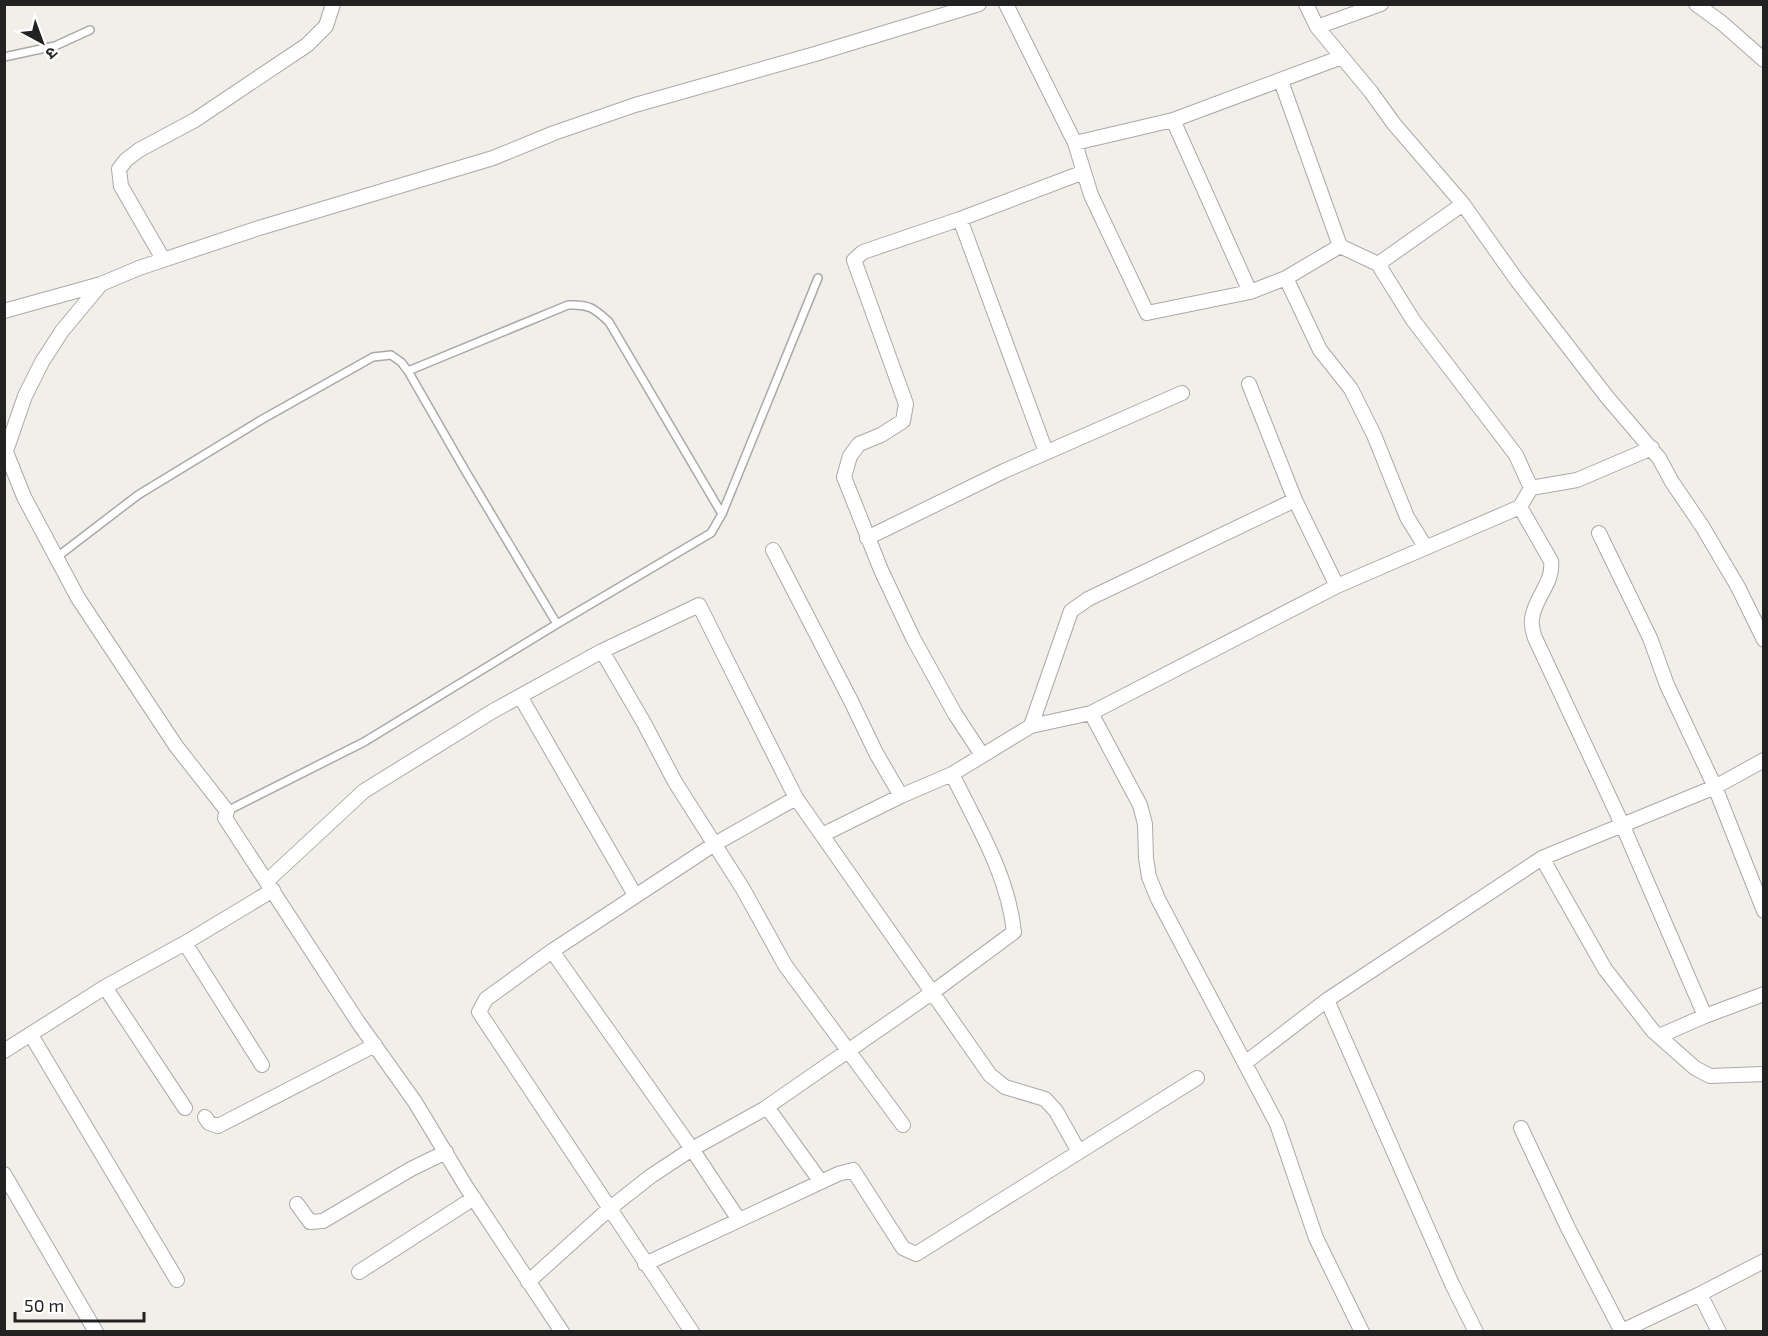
<svg xmlns="http://www.w3.org/2000/svg" width="1768" height="1336" font-family="'Exo 2','Noto Sans Devanagari',sans-serif">
<style>
.lines{fill:none;stroke-linecap:round;stroke-linejoin:round}
.service-casing{stroke:#a9a9a9;stroke-width:10}
.minor-casing{stroke:#a9a9a9;stroke-width:16}
.service{stroke:#fff;stroke-width:7}
.minor{stroke:#fff;stroke-width:14}
</style>
<rect width="100%" height="100%" fill="#f2efe9"/>
<g class="lines">
<g class="service-casing">
<path id="service" d="M4 57 55 46 90 30
M408 371 568 305C589 304 594 308 609 322L722 514
M57 557 138 495 261 420 373 357 391 355 401 362 408 371 466 472 557 624 364 742 227 811
M557 624 711 533 722 514 818 278"/>
</g>
<g class="minor-casing">
<path id="minor" d="M1006 4 1075 143 1091 195 1147 313 1250 292 1286 278 1340 246 1378 264 1463 204
M1306 4 1317 27 1371 92 1394 124 1463 204 1516 279 1607 397 1659 458 1672 482 1702 526 1738 587 1764 640
M1696 4 1722 23 1764 60
M1317 27 1381 4
M1281 81 1340 246
M1173 120 1250 292
M1075 143 1173 120 1342 57
M960 219 1046 452
M163 259 121 186 119 169 126 160 139 150 195 120 307 45 326 26 333 4
M1378 264 1413 320 1516 455 1531 488
M1286 278 1320 350 1351 389 1374 435 1407 517 1426 548
M4 311 101 284
M1249 384 1295 500 1337 586
M4 447 24 497 78 598 176 746 227 811 225 818 358 1022 415 1102 465 1185 562 1332
M6 451 25 396 42 362 62 331 101 284 139 268 259 228 493 158 554 133 635 105 815 54 979 4
M1520 507 1551 561C1554 583 1534 598 1532 619 1531 625 1533 632 1535 638L1622 824 1705 1016
M1599 533 1650 638 1667 685 1715 787 1764 911
M867 538 1004 471 1182 393
M773 550 851 701 876 753 901 796
M602 651 644 723 675 782 743 889 785 965 903 1125
M520 696 635 895
M1091 713 1140 805 1145 824 1146 858 1149 877 1158 899 1277 1124 1316 1238 1362 1332
M1031 726 1071 611 1088 599 1295 500
M982 755 955 714 913 638 881 570 844 477 850 456 859 444 881 435 903 421 906 404 854 260 863 252 960 219 1084 172
M822 835 901 796 952 774 1031 726 1091 713 1337 586 1520 507 1531 488 1577 480 1652 448
M1542 858 1605 969 1653 1031 1695 1068 1710 1076 1764 1074
M267 881 364 791 493 711 602 651 699 605 796 798 822 835 990 1075 1005 1087 1045 1099 1056 1111 1079 1152
M185 943 262 1065
M552 951 692 1149 739 1220
M105 987 185 1108
M1327 1000 1452 1284 1476 1332
M31 1035 177 1280
M1659 1036 1705 1016 1764 994
M4 1051 105 987 185 943 273 890
M1245 1063 1327 1000 1542 858 1715 787 1764 760
M767 1107 821 1182
M205 1117 209 1123 218 1126 375 1045
M1521 1128 1568 1228 1622 1332
M4 1174 96 1332
M297 1204 310 1222 323 1221 411 1169 446 1152
M645 1264 838 1174 853 1170 903 1248 916 1254 1197 1078
M359 1272 474 1198
M528 1282 609 1209 651 1176 692 1149 764 1109 933 992 1014 932C1008 875 977 825 952 774
M1700 1294 1719 1332
M1622 1331 1700 1294 1764 1261
M692 1332 479 1012 486 999 552 951 713 845 796 798"/>
</g>
<use href="#service" class="service"/>
<use href="#minor" class="minor"/>
</g>
<rect width="1768" height="1336" fill="none" stroke="#222222" stroke-width="12"/>
<g transform="translate(42 42) rotate(139)" stroke="#ffffff" stroke-width="4.5" paint-order="stroke">
<path d="M0-4.5L10 22L0 15L-10 22Z" fill="#222222"/>
<text y="-9" font-size="16" font-weight="bold" text-anchor="middle" fill="#222222">उ</text>
</g>
<path d="M15 1312v9h129v-9" fill="none" stroke="#222222" stroke-width="3"/>
<text x="24" y="1312" font-size="18" fill="#222222" stroke="#ffffff" stroke-width="4.5" paint-order="stroke">50 m</text>
</svg>
